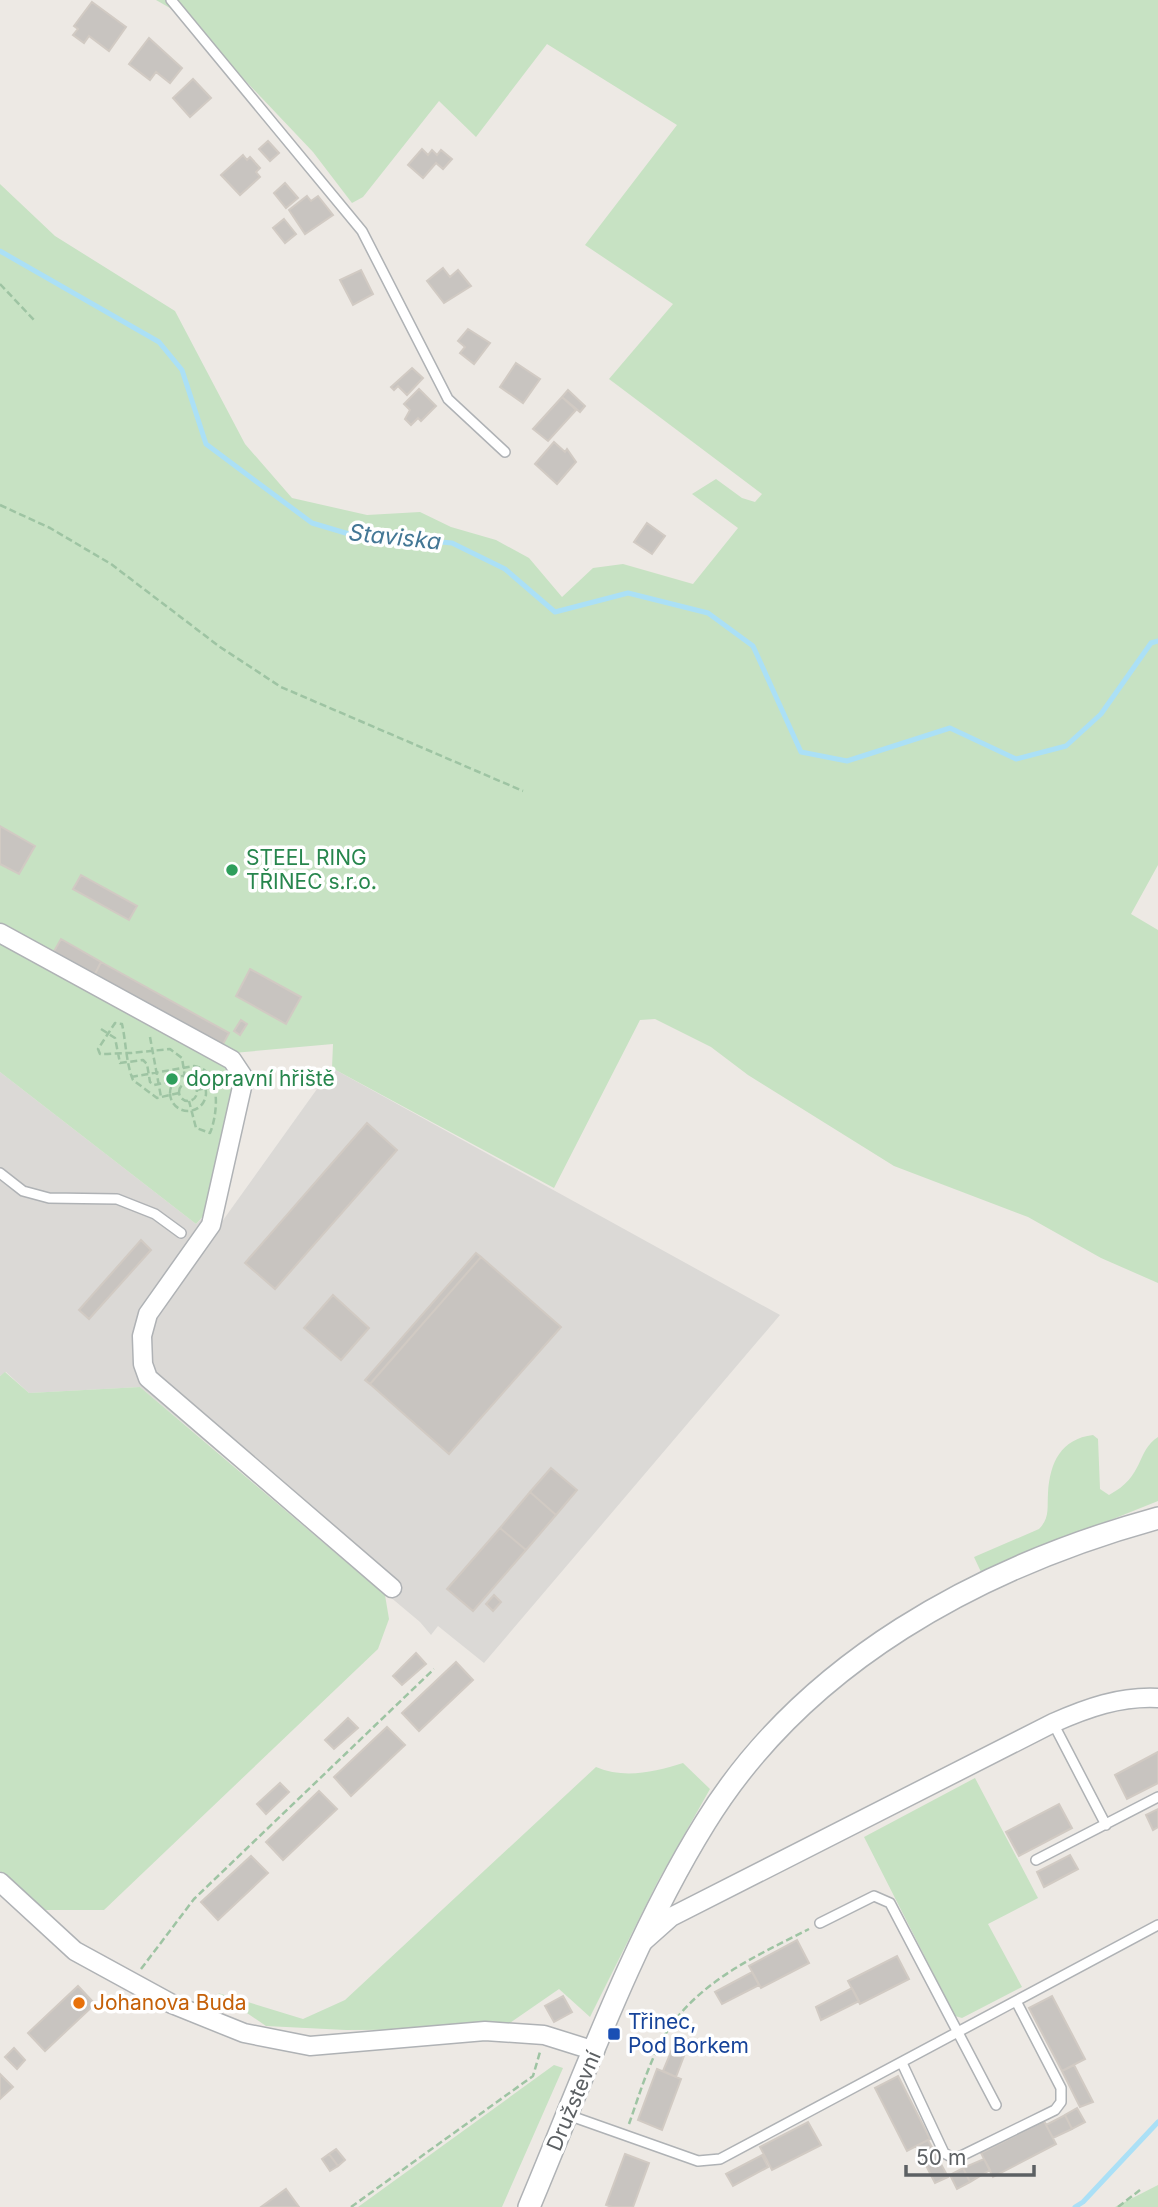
<svg xmlns="http://www.w3.org/2000/svg" width="1158" height="2207" font-family="Inter,sans-serif">
<style>
.industrial{fill:#dbd9d6}
.green{fill:#c7e2c3}
.lines{fill:none;stroke-linecap:round;stroke-linejoin:round}
.stream{stroke:#abe0f6;stroke-width:5}
.building{fill:#c8c4c0;stroke:#d1cac3;stroke-width:2}
.service-casing{stroke:#afb2b5;stroke-width:12}
.minor-casing{stroke:#afb2b5;stroke-width:21}
.tertiary-casing{stroke:#afb2b5;stroke-width:24}
.path{stroke:#9ec4a3;stroke-width:2.5;stroke-dasharray:7 3.5;stroke-linecap:butt}
.service{stroke:#fff;stroke-width:9}
.minor{stroke:#fff;stroke-width:18}
.tertiary{stroke:#fff;stroke-width:21}
.leisure-dot{fill:#2e9e5b;stroke:#fff;stroke-width:2.5}
.food-dot{fill:#e8710a;stroke:#fff;stroke-width:2.5}
.transit-dot{fill:#1a4fb4;stroke:#fff;stroke-width:2.5}
.labels{text-anchor:middle;stroke-width:7;stroke-linejoin:round;paint-order:stroke}
.leisure-label{font-size:21px;fill:#27864d;stroke:#fff;text-anchor:start}
.food-label{font-size:21px;fill:#c56008;stroke:#fff;text-anchor:start}
.transit-label{font-size:21px;fill:#164399;stroke:#fff;text-anchor:start}
.street-label{font-size:21px;fill:#5c6063;stroke:#fff}
.water-label{font-size:23px;font-style:italic;fill:#437795;stroke:#fff}
</style>
<rect width="100%" height="100%" fill="#ede9e4"/>
<path class="industrial" d="M332 1068 780 1315 484 1663 438 1626 431 1635 420 1622 140 1387 29 1393 6 1372 0 1376V1072L196 1224 201 1219 216 1230Z"/>
<path class="green" d="M156 0H1158V865L1131 914 1158 930V1283L1101 1258 1028 1217 894 1166 748 1075 711 1047 655 1019 640 1020 554 1188 332 1068 333 1044 233 1053 226 1071 233 1088 206 1213 196 1224 0 1072V184L55 236 175 311 245 444 292 498 367 515 420 512 451 527 496 540 529 558 562 597 593 568 623 564 693 584 738 528 692 494 716 479 742 498 755 502 762 494 609 379 673 304 585 245 677 125 547 44 476 137 439 101 363 197 352 203 313 152 238 73 198 24Z
M5 1372 29 1393 140 1387 385 1595 389 1619 378 1649 104 1910H37L0 1871V1376Z
M1093 1435 1098 1439 1100 1489 1109 1495C1145 1476 1136 1451 1158 1437V1501L981 1572 974 1557 1039 1529C1050 1518 1047 1508 1048 1493 1050 1462 1061 1439 1093 1435Z
M683 1763 710 1789 658 1881 590 2017 559 1989 501 2029 346 2030 266 2026 218 1993 303 2019 345 2000 596 1767C624 1779 655 1772 683 1763Z
M975 1778 1038 1898 988 1924 1022 1987 962 2018 955 2016 864 1837Z
M554 2065 563 2068 502 2207H358Z
M1158 2185V2207H1115Z"/>
<g class="lines">
<path class="stream" d="M0 251 159 342 182 370 206 444 312 523 349 534 452 543 505 569 555 612 628 593 708 613 753 646 801 752 847 761 950 728 1016 759 1066 746 1101 714 1151 643 1158 641
M1075 2207 1083 2202 1158 2122"/>
</g>
<path class="building" d="M92 2 126 27 109 51 89 36 84 43 73 35 78 29 74 26Z
M149 38 182 68 170 83 156 72 150 80 129 64Z
M193 79 211 98 190 117 173 98Z
M268 141 279 153 270 161 259 149Z
M422 149 428 155 432 150 437 155 441 150 452 159 443 169 436 163 423 178 408 165Z
M243 155 247 160 250 157 260 168 256 172 260 177 240 195 221 175Z
M285 183 298 198 286 208 274 193Z
M307 196 311 201 318 196 333 215 305 234 289 210Z
M284 219 296 234 285 243 273 228Z
M443 268 450 277 458 270 471 286 444 303 427 281Z
M361 270 373 294 353 305 340 280Z
M468 329 490 343 474 364 460 353 465 347 458 341Z
M516 363 540 379 523 403 500 387Z
M412 368 423 378 407 395 398 386 394 390 391 387Z
M419 389 436 406 421 421 418 418 411 425 405 419 410 410 404 404Z
M568 390 585 406 580 412 562 397Z
M562 397 576 410 548 441 533 429Z
M554 442 565 452 567 449 576 462 557 484 535 464Z
M647 523 665 536 652 554 634 542Z
M0 826 35 846 19 874 0 864Z
M81 875 137 906 129 920 73 889Z
M61 939 101 962 94 976 53 953Z
M101 962 229 1033 222 1046 94 976Z
M250 969 301 997 286 1024 236 996Z
M241 1020 247 1024 240 1035 234 1031Z
M367 1123 397 1150 275 1289 245 1263Z
M141 1240 151 1250 89 1319 79 1310Z
M476 1253 481 1257 370 1384 365 1380Z
M481 1257 561 1327 449 1454 370 1384Z
M333 1295 369 1328 341 1360 304 1328Z
M551 1468 577 1490 556 1515 530 1492Z
M530 1492 556 1515 526 1550 500 1528Z
M500 1528 526 1550 473 1611 447 1589Z
M494 1595 501 1602 493 1611 486 1604Z
M416 1653 426 1664 402 1685 393 1676Z
M456 1662 473 1680 419 1731 402 1713Z
M348 1718 358 1728 334 1749 325 1740Z
M387 1727 405 1745 351 1796 334 1777Z
M1158 1752V1783L1127 1799 1115 1775Z
M280 1783 289 1792 266 1814 257 1804Z
M319 1791 337 1809 283 1860 266 1842Z
M1059 1804 1072 1828 1019 1856 1006 1832Z
M1158 1809V1827L1153 1830 1146 1815Z
M1070 1855 1078 1869 1044 1887 1037 1872Z
M251 1856 268 1873 218 1920 201 1902Z
M797 1940 809 1963 761 1988 749 1966Z
M897 1956 909 1979 860 2004 848 1981Z
M752 1972 759 1985 722 2004 715 1992Z
M78 1986 95 2004 45 2051 28 2033Z
M852 1988 859 2001 821 2020 816 2007Z
M563 1996 572 2012 554 2022 545 2006Z
M1052 1996 1085 2059 1062 2071 1029 2008Z
M678 2035 690 2040 676 2077 663 2071Z
M14 2048 25 2060 17 2069 5 2057Z
M1074 2065 1093 2102 1080 2107 1062 2071Z
M657 2069 681 2079 662 2130 638 2120Z
M0 2074 13 2087 0 2099Z
M898 2076 930 2139 907 2151 875 2088Z
M1077 2108 1085 2122 1072 2129 1065 2115Z
M1065 2115 1072 2129 1053 2138 1046 2125Z
M1044 2121 1056 2144 993 2177 981 2153Z
M808 2122 821 2145 772 2170 760 2147Z
M928 2140 948 2177 935 2183 916 2146Z
M336 2149 345 2160 338 2166 329 2154Z
M329 2154 338 2166 330 2171 322 2159Z
M625 2154 649 2163 633 2207H612L606 2205Z
M762 2155 768 2167 733 2186 726 2174Z
M984 2159 990 2170 970 2182 963 2168Z
M963 2168 970 2182 957 2189 950 2175Z
M286 2189 299 2207H261Z"/>
<g class="lines">
<g class="service-casing">
<path id="service" d="M171 0 362 231 448 399 505 452
M0 1173 23 1191 49 1198 117 1199 155 1214 181 1233
M1053 1723 1106 1825
M1036 1860 1158 1797
M820 1923 874 1896 890 1903 996 2105
M902 2063 944 2153 955 2159 1055 2110 1061 2102V2088L1017 2003
M568 2115 698 2161 720 2159 1158 1925"/>
</g>
<g class="minor-casing">
<path id="minor" d="M0 933 232 1060 244 1078 211 1225 148 1314 142 1336 143 1364 148 1378 392 1588
M0 1882 75 1951 172 2004 244 2033 310 2046 485 2031 544 2035 595 2051
M644 1941 671 1917 1053 1723C1087 1708 1120 1696 1158 1698"/>
</g>
<g class="tertiary-casing">
<path id="tertiary" d="M529 2207C582 2081 633 1939 705 1823 804 1662 980 1567 1158 1518"/>
</g>
<path class="path" d="M0 284 34 320
M0 505 50 528 111 564 220 647 281 687 523 791
M101 1029 115 1038 120 1063 143 1060 147 1064 150 1082 154 1085 172 1081
M150 1037 161 1097
M170 1093a18 18 0 1 1 36 0a18 18 0 1 1-36 0Z
M131 1077 194 1066C222 1070 218 1114 210 1133L196 1128 189 1101
M179 1092a9 9 0 1 1 18 0a9 9 0 1 1-18 0Z
M196 1090 213 1087
M179 1093 157 1098 133 1080C126 1063 126 1042 122 1024L115 1023 98 1049 100 1054C110 1054 121 1053 131 1053L170 1049 182 1058 186 1084
M141 1969 194 1899 434 1669
M629 2124C641 2090 653 2048 675 2020 710 1976 760 1954 809 1929
M351 2207 533 2076 540 2052
M1118 2207 1140 2190"/>
<use href="#service" class="service"/>
<use href="#minor" class="minor"/>
<use href="#tertiary" class="tertiary"/>
</g>
<g class="leisure-dot">
<circle cx="232" cy="870" r="7"/>
<circle cx="172" cy="1079" r="7"/>
</g>
<circle class="food-dot" cx="79" cy="2003" r="7"/>
<rect class="transit-dot" x="607" y="2027" width="14" height="14" rx="3.5"/>
<g class="labels">
<g class="leisure-label">
<text x="246" y="865">STEEL RING<tspan x="246" dy="24">TŘINEC s.r.o.</tspan></text>
<text x="186" y="1086">dopravní hřiště</text>
</g>
<g class="food-label">
<text x="93" y="2010">Johanova Buda</text>
</g>
<g class="transit-label">
<text x="628" y="2029">Třinec,<tspan x="628" dy="24">Pod Borkem</tspan></text>
</g>
<g class="street-label">
<text transform="translate(574 2101) rotate(-67)" y="7">Družstevní</text>
</g>
<g class="water-label">
<text transform="translate(395 537) rotate(6)" y="8">Staviska</text>
</g>
</g>
<path d="M906 2165v10h128v-10" fill="none" stroke="#5c6063" stroke-width="3.5"/>
<text x="916" y="2165" font-size="21" fill="#5c6063" stroke="#ffffff" stroke-width="5" paint-order="stroke">50 m</text>
</svg>
